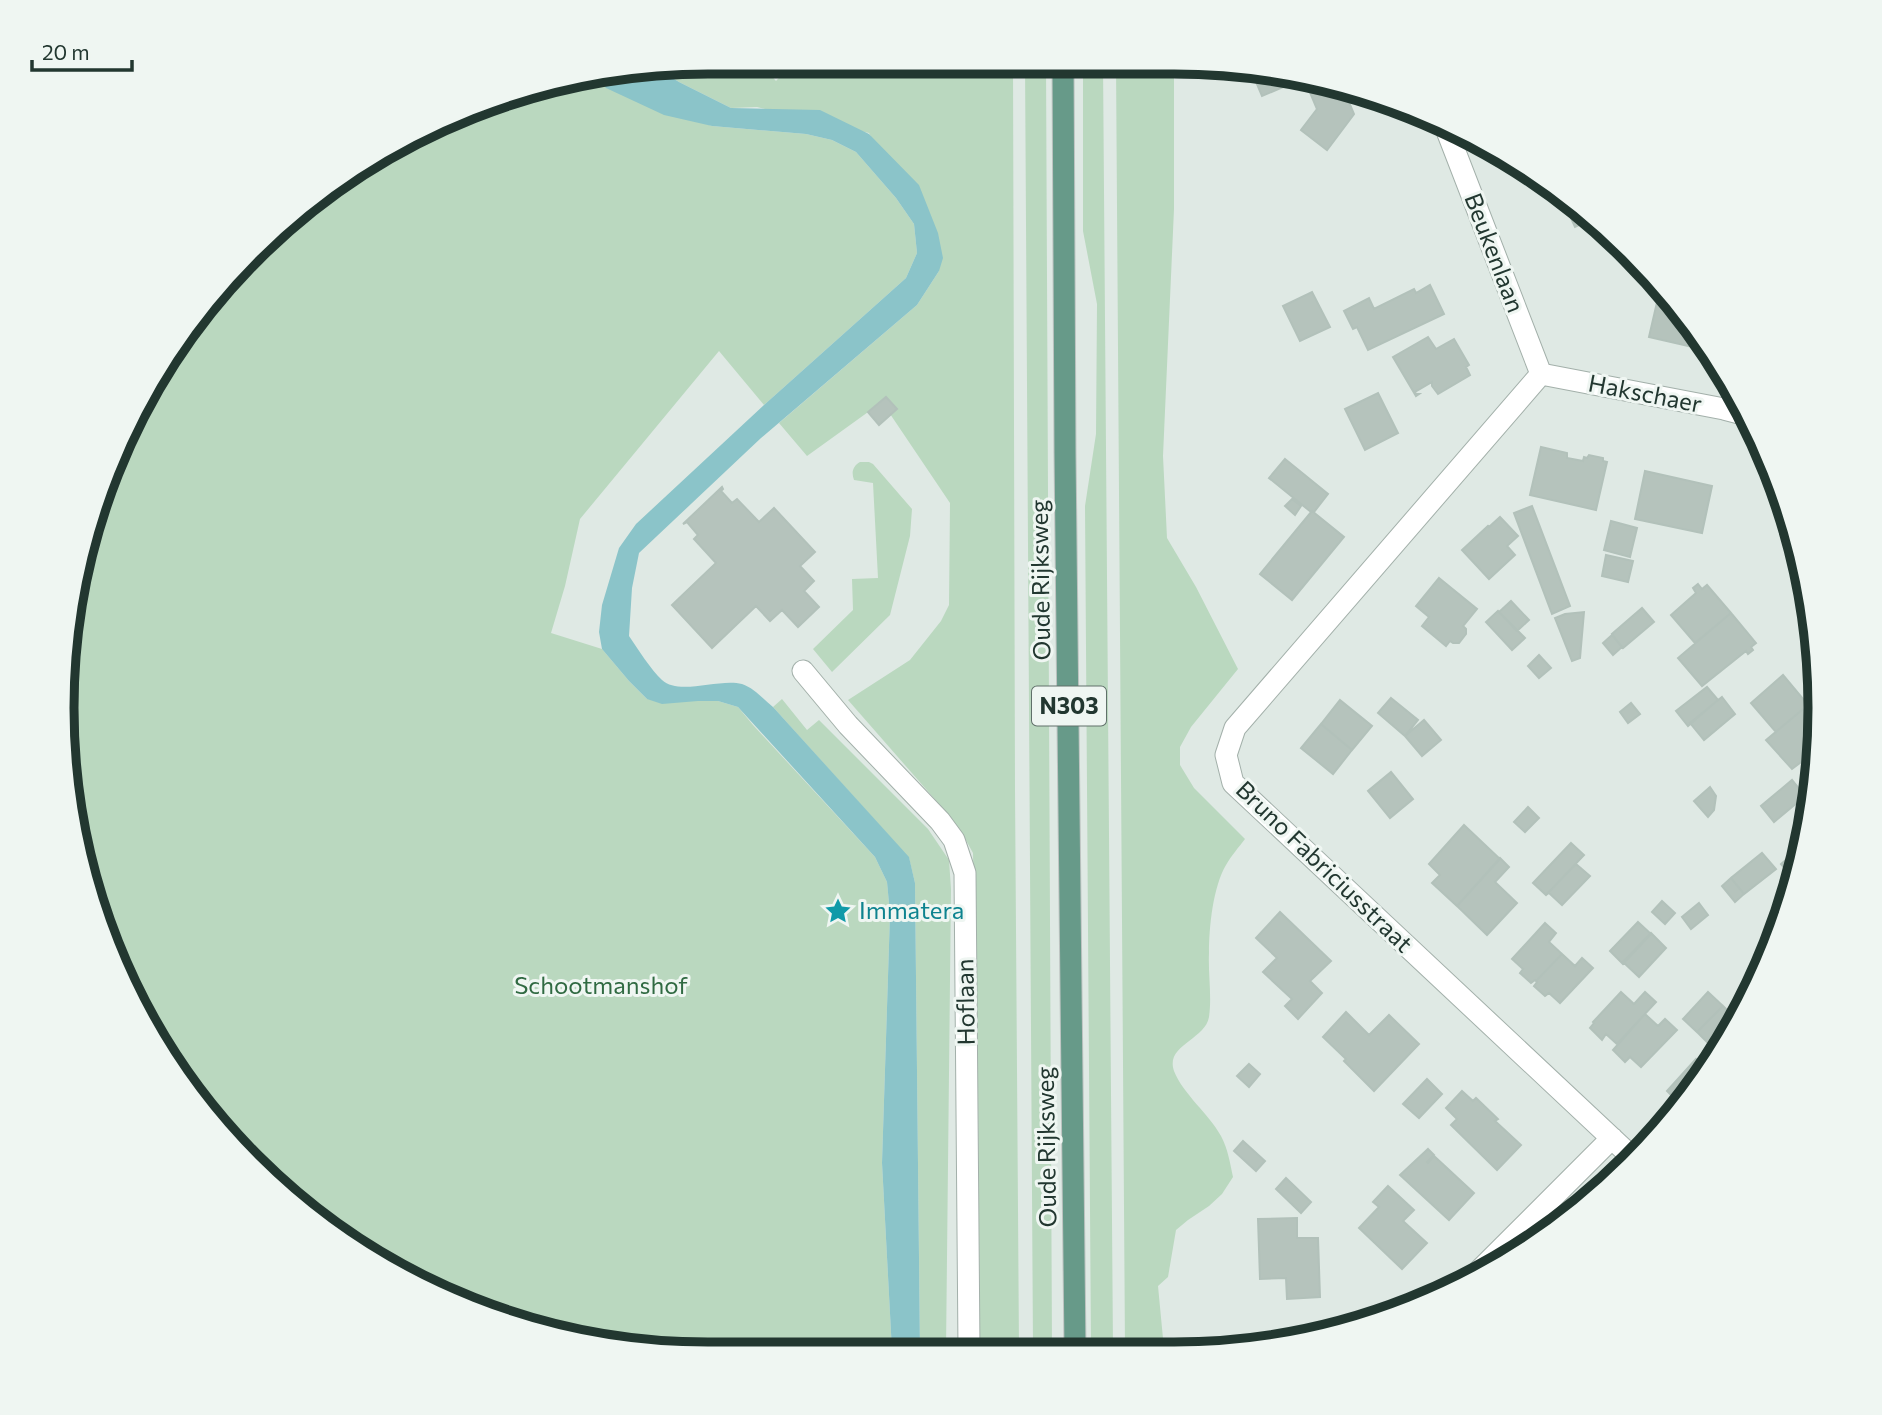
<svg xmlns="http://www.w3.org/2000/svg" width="1882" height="1415" font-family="Commissioner,sans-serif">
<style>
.green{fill:#bad8bf}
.water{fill:#8bc4c9}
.building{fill:#b5c3bc;stroke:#b2c1ba;stroke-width:2}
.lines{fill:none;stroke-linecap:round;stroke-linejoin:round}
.street-casing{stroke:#a3b0aa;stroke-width:23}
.primary-casing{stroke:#bdc3c1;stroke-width:23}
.street{stroke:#fff;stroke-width:21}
.primary{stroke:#679a89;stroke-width:21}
.labels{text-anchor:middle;stroke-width:6;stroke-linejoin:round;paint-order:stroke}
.shield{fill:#eff6f2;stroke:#60706a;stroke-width:2}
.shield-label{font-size:23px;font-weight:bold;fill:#223730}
.street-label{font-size:24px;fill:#223730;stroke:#eff6f2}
.culture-label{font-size:24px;fill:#0d838f;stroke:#eff6f2;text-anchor:start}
.park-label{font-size:24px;fill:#306a42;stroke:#eff6f2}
.rim{fill:none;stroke:#223730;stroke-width:9}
</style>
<rect width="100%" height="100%" fill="#dfe9e4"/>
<path class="green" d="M707 61H758L776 81 795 61 1013 62 1015 790 1019 1350H980L978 1086 973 853 962 833 946 812 848 700 910 660 941 621 949 605 950 503 882 402 807 456 779 423 917 305 939 271 869 133 757 107 731 108 679 82 656 68Z
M1025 62H1046L1052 1350H1033Z
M1083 62H1103L1113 1349H1091L1085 506 1096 434 1097 304 1083 231Z
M1116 62 1174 63V209L1163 456 1167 538 1196 587 1238 669 1191 727 1180 747V765L1194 788 1245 839C1239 847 1231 856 1226 865 1213 887 1209 927 1209 953 1208 974 1212 996 1209 1017 1205 1040 1165 1045 1174 1071 1183 1094 1209 1114 1221 1136 1228 1149 1230 1163 1233 1177L1222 1194 1209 1206 1188 1220 1176 1230 1168 1277 1158 1286 1164 1349H1125Z
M596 76 607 88 712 126 806 134 832 140 856 152 896 198 914 224 917 253 906 278 764 405 719 351 580 519 565 586 551 633 602 649 629 681 647 699 718 701 738 707 753 725 875 857 887 882 890 914 882 1163 892 1351 665 1352 540 1332 385 1267 282 1194 195 1101 110 954 63 750 74 582 128 421 250 251 384 148 540 83Z
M860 462H869L873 464 912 509 910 536 890 615 832 672 813 649 853 610 852 579 878 578 873 483 854 480C851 472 853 466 860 462Z
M782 699 807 730 819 720 928 829 949 860 951 889 946 1350 920 1351 915 883 909 858 773 707Z"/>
<path class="water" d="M656 68 679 82 731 108 820 110 869 134 919 185 938 233 943 258 939 271 917 305 761 438 639 553 632 588 629 636C638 649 651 670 662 680 679 696 719 678 742 684 754 688 763 699 773 707L909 857 915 883 920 1351H892L882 1163 890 914 887 882 875 857 738 707 718 701H698L662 704 647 699 629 681 602 649 599 632 602 605 619 548 636 524 764 405 906 278 917 253 914 224 896 198 856 152 832 140 806 134 712 126 664 115 606 88 596 76Z"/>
<path class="building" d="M1255 69 1341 83 1354 114 1327 150 1301 130 1317 109 1304 78 1262 96 1251 70Z
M1561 196 1588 221 1575 227Z
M1430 285 1444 314 1368 350 1357 327 1353 329 1344 311 1369 298 1374 309 1414 289 1416 293Z
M1312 292 1330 327 1300 341 1283 306Z
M1658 298 1674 302 1687 314 1710 351 1649 337Z
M1428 337 1436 349 1454 339 1469 365 1466 367 1470 375 1438 394 1432 386V382L1415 392 1416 394H1419L1416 396 1393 357Z
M1378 393 1398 433 1365 450 1345 409Z
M886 397 897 409 879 425 868 412Z
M1541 447 1567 453V458L1583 461 1584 457 1587 458 1589 455 1603 458V461L1607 462 1596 510 1530 495Z
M1285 459 1328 494 1314 512 1312 511 1311 512 1269 478Z
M1645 471 1712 486 1702 533 1635 519Z
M722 487 723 489 721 491 732 503 737 499 759 522 774 508 815 552 800 566 814 581 804 591 819 607 798 627 782 610 770 621 756 606 712 648 672 605 716 563 694 539 698 535 687 522 683 524Z
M1292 499 1301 506 1295 515 1285 506Z
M1532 506 1570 606 1552 614 1514 513Z
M1312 511 1344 537 1292 600 1260 574Z
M1500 517 1518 536 1507 546 1515 555 1489 579 1462 550 1488 526 1489 527Z
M1611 521 1637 528 1630 557 1604 550Z
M1606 555 1633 561 1628 582 1602 576Z
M1439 578 1477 609 1463 626 1466 629V634L1459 643H1453L1450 641 1446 646 1422 626 1429 617 1416 606Z
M1698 584 1702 589 1707 585 1731 613 1695 643 1671 615 1696 593 1693 588Z
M1511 601 1529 620 1517 631 1499 612Z
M1642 608 1654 622 1623 648 1612 634Z
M1498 611 1525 638 1512 650 1486 622Z
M1584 612 1580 658 1572 661 1555 618 1565 614Z
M1731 613 1756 643 1751 647 1753 650 1748 654 1746 651 1702 686 1678 658Z
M1612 635 1622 647 1613 655 1603 643Z
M1539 655 1551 668 1539 678 1528 666Z
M1783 675 1808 705 1776 732 1751 703Z
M1707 687 1718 700 1688 726 1676 711Z
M1722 697 1735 714 1704 740 1690 723Z
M1391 698 1418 720 1405 736 1378 713Z
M1340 700 1372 726 1352 750 1321 724Z
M1631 703 1640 714 1628 723 1620 712Z
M1809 704 1813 710 1815 707 1818 710 1817 750 1792 769 1766 740Z
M1424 720 1441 740 1422 756 1405 736Z
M1321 724 1352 750 1333 774 1301 748Z
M1391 772 1413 799 1390 818 1368 791Z
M1792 780 1805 796 1774 822 1761 806Z
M1710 787 1716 796 1714 810 1708 817 1694 801Z
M1528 807 1539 818 1525 832 1514 822Z
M1464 825 1500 859 1457 906 1432 883 1440 875 1429 864Z
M1571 843 1584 855 1546 895 1533 883Z
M1803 845 1795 880 1781 864Z
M1762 853 1776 869 1744 894 1731 878Z
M1500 858 1509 867 1495 882 1517 903 1487 935 1457 906Z
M1576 864 1590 876 1562 905 1549 893 1546 895Z
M1731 878 1744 894 1735 902 1722 886Z
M1662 901 1675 913 1665 924 1652 912Z
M1699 903 1708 915 1691 929 1682 917Z
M1280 912 1331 961 1310 981 1322 993 1298 1019 1285 1006 1292 999 1263 972 1277 958 1256 938Z
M1638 922 1651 934 1623 964 1610 951Z
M1545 923 1556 933 1549 942 1562 954 1536 981 1535 980 1531 983 1520 973 1523 969 1512 959Z
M1651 933 1666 948 1639 977 1623 962Z
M1562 954 1575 966 1582 958 1593 968 1560 1003 1549 993 1545 996 1534 986 1537 982 1536 981Z
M1621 992 1634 1004 1645 992 1656 1002 1617 1044 1606 1034 1602 1040 1590 1028 1594 1023 1593 1022Z
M1708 992 1723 1006 1697 1032 1683 1019Z
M1723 1006 1736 1019 1711 1046 1697 1032Z
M1346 1012 1369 1035 1389 1015 1419 1044 1374 1091 1344 1061 1346 1059 1323 1037Z
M1645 1014 1658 1026 1665 1019 1677 1030 1641 1067 1630 1057 1625 1062 1613 1050Z
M1696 1059 1707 1069 1681 1105 1667 1091Z
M1249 1064 1260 1074 1249 1087 1237 1076Z
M1427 1079 1442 1094 1419 1118 1403 1104Z
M1462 1091 1473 1101 1476 1098 1498 1119 1495 1121 1521 1145 1497 1170 1451 1125 1457 1119 1446 1108Z
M1243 1141 1265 1161 1256 1171 1234 1151Z
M1428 1149 1434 1155 1427 1162 1428 1163 1434 1156 1474 1193 1449 1220 1400 1175Z
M1286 1178 1311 1202 1301 1213 1276 1189Z
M1388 1186 1414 1210 1403 1221 1427 1243 1402 1269 1359 1228 1379 1207 1373 1202Z
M1297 1218V1238H1318L1320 1297 1287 1299 1286 1278 1260 1279 1258 1219Z
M1300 1337 1261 1348V1339Z"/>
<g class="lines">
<g class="street-casing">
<path id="street" d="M1447 131 1541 374
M1541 374 1235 728 1226 755 1233 783 1634 1159
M1541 374 1724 409 1747 415 1749 414
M1747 415 1769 462
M803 671 848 725 940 821 954 840 965 873 969 1350
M1477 1273 1612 1138"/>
</g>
<g class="primary-casing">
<path id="primary" d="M1063 62 1065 453 1075 1349"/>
</g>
<use href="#street" class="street"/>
<use href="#primary" class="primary"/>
</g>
<defs>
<g id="sight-bare" transform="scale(2.1)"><path d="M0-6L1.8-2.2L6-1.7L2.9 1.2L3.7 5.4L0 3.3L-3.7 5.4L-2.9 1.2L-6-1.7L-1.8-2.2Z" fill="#0f9aa8" stroke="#eff6f2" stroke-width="2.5" paint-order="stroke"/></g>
</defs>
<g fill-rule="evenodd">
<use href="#sight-bare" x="838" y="911"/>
</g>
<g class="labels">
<rect class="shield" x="1032" y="686.5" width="74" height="39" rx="5"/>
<g class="shield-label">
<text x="1069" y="714">N303</text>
</g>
<g class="street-label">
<text transform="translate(1494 253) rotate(69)" y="8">Beukenlaan</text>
<text transform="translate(1645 394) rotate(11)" y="8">Hakschaer</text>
<text transform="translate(1041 580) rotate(-91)" y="8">Oude Rijksweg</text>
<text transform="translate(1324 867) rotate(44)" y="8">Bruno Fabriciusstraat</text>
<text transform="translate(966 1002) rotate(-91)" y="8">Hoflaan</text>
<text transform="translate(1047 1147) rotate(-91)" y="8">Oude Rijksweg</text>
</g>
<g class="culture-label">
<text x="859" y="919">Immatera</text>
</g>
<g class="park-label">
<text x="601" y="994">Schootmanshof</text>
</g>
</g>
<path d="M0 0H1882V1415H0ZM708 74H1174A634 634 0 0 1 1808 708V708A634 634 0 0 1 1174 1342H708A634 634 0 0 1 74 708V708A634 634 0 0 1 708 74Z" fill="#eff6f2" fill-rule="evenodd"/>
<path class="rim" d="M708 74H1174A634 634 0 0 1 1808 708V708A634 634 0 0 1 1174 1342H708A634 634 0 0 1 74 708V708A634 634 0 0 1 708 74Z"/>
<path d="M32 60v10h100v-10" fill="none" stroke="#223730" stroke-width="3.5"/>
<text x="42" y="60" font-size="21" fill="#223730" stroke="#eff6f2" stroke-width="5" paint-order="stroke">20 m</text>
</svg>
